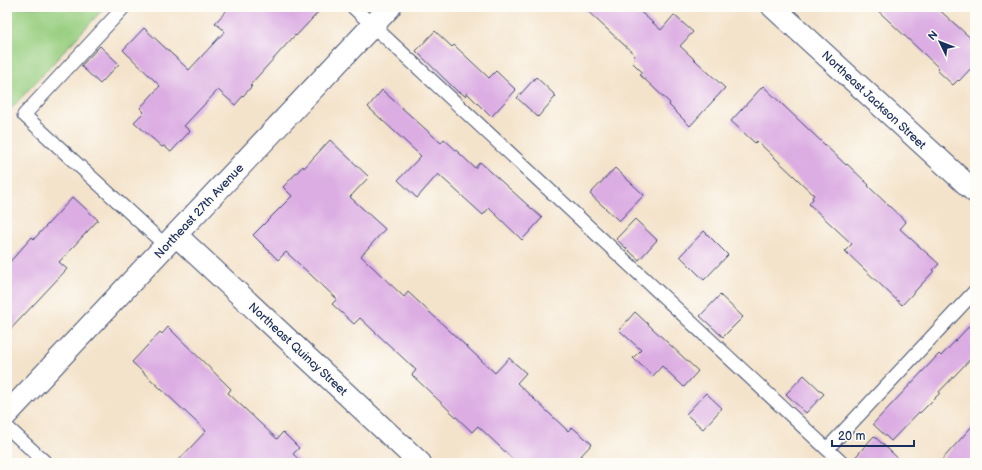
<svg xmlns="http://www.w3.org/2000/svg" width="982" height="470" font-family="'Balsamiq Sans',sans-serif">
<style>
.green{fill:#99cf81;stroke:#5a7f70}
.building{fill:#dcade3}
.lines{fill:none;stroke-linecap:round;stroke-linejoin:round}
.service-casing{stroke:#3c4a6e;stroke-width:15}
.minor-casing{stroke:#3c4a6e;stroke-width:24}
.service{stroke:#fff;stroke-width:13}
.minor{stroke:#fff;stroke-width:22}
.labels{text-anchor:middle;stroke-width:3.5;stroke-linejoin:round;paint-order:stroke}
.street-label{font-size:12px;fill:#1b2f5e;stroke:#fdfcf7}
</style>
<rect width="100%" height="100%" fill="#fdfcf7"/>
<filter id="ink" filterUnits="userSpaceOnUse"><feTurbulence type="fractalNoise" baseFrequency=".025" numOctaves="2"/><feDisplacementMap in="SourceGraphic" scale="8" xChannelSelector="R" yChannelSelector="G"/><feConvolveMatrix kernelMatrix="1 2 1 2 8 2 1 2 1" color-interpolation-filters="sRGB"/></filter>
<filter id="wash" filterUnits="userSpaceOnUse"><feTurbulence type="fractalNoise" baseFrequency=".012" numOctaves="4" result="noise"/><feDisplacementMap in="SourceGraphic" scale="16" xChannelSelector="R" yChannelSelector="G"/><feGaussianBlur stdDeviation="0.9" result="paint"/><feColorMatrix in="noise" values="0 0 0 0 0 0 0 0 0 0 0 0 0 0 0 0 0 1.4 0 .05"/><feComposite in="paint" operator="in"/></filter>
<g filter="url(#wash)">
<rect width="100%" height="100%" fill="#f4e3cb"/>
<path class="green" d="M7 7H105L7 113Z"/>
<g id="blocks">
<path class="building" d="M230 7H323L296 36 295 35 250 85 252 86 235 105 218 90 184 126 190 131 171 152 164 146 162 147 134 122 144 112 140 108 160 86 123 50 144 28 189 70 225 31 215 23Z
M583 7H635L661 30 674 15 693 32 680 46 725 88 690 126 669 105 670 103 640 75 642 72 632 62 635 58 634 57 635 55Z
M874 7H936L975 42V64L959 81 958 80 953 85 937 70 939 68Z
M435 31 452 47 454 45 489 78 496 71 516 90 491 117 467 93 465 96 460 92 459 93 416 51Z
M100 46 119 64 100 84 81 66Z
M536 77 556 96 538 117 517 98Z
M763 86 846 165 847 164 869 185 868 186 906 222 900 229 939 264 933 270 934 271 902 305 845 251 852 244 809 204 813 199 812 197 814 195 757 141 755 143 731 121Z
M382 90 441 143 444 139 475 168 480 162 542 218 522 240 489 208 483 215 438 174 417 198 398 180 421 156 368 107Z
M330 140 369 177 350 197 385 229 361 256 404 297 408 292 495 373 509 358 526 373 517 383 568 431 572 427 592 444 574 463H517L479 427 478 426 472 432 412 375 416 370 360 318 354 324 332 304 337 299 286 252 278 260 253 235 292 196 283 187 303 166 304 168Z
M615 168 644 195 619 221 590 194Z
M73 197 98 220 59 262 67 269 7 333V265L32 237 34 239Z
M635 219 657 240 639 260 616 239Z
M704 231 728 255 704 280 680 256Z
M720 295 743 317 723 337 700 316Z
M635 312 698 371 684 387 662 366 653 376 633 358 641 350 619 330Z
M975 320V354L939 392 940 393 920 413 919 412 891 441 873 424 939 354 941 356Z
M168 327 231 389 228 393 277 439 283 432 299 448 293 454 303 463H176L206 431 132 362 160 332 162 334Z
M804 375 824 394 806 413 786 394Z
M706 393 722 408 703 429 686 414Z
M975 423V463H939Z
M874 436 903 463H850Z"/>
</g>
</g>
<g filter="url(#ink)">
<use href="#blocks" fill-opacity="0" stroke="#3c4a6e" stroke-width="1"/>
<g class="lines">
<g class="service-casing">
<path id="service" d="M124 7 24 115 166 246
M353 7 842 463
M7 427 46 463
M827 449 975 291"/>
</g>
<g class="minor-casing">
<path id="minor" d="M773 7 975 192
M176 235 420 463
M7 414 390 7"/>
</g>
<use href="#service" class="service"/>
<use href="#minor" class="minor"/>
</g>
</g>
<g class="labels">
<g class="street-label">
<text transform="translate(874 100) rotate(43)" y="4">Northeast Jackson Street</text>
<text transform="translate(199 211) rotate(-47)" y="4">Northeast 27th Avenue</text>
<text transform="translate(298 349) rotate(43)" y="4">Northeast Quincy Street</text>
</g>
</g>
<rect width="982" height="470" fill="none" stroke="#fdfcf7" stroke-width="24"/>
<g transform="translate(940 42) rotate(313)" stroke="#fdfcf7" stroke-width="3" paint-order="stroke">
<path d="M0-3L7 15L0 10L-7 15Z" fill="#1b2f5e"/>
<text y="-6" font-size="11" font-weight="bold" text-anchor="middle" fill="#1b2f5e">N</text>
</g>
<path d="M832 440v6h82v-6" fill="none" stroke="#1b2f5e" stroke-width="2"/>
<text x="838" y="440" font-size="12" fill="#1b2f5e" stroke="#fdfcf7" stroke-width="3" paint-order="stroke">20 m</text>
</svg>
